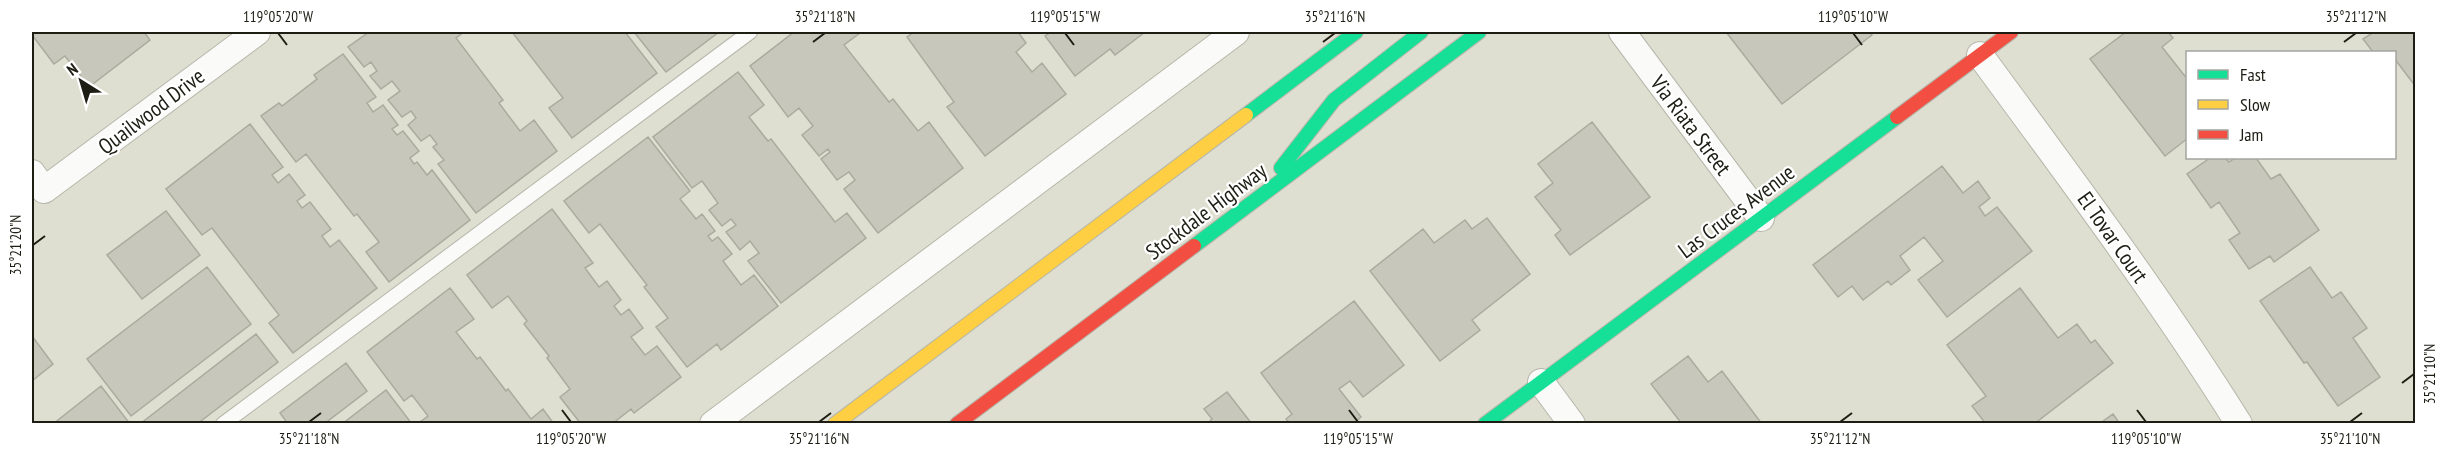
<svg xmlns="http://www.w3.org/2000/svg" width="2447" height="455" font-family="'PT Sans Narrow',sans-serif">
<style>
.building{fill:#c7c7bb;stroke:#aaaa9e;stroke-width:1.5}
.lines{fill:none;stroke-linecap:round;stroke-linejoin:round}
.lane-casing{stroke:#b6b7ab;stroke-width:16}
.street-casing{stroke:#b6b7ab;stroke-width:28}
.fast-casing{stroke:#b6b7ab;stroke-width:16}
.slow-casing{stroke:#b6b7ab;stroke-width:16}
.jam-casing{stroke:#b6b7ab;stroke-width:16}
.lane{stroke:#fafaf8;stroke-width:14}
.street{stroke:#fafaf8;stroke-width:26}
.fast{stroke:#16e098;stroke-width:14}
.slow{stroke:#ffcf43;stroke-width:14}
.jam{stroke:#f24e42;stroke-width:14}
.ticks{fill:none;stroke:#1d1d14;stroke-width:2}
.labels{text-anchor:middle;stroke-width:4.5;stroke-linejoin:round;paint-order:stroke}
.street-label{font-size:22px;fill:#1d1d14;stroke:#fff}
.neatline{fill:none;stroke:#1d1d14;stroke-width:2}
.ticks-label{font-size:15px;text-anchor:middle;fill:#1d1d14}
</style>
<rect width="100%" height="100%" fill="#dedfd0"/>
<path class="building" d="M32 32H144L150 40 89 87 65 56 54 64 32 35Z
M369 32H464L456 38 503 100 499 103 520 131 534 120 557 151 476 213 438 164 444 160 433 147 437 144 430 135 421 141 408 125 416 118 411 111 402 117 388 100 400 91 392 81 381 89 370 76 377 71 371 62 364 67 348 47Z
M512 32H625L657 73 572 138 549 108 563 98Z
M634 32H719L666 72Z
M794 32H858L860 33 844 45 889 102 893 99 918 131 929 122 963 168 878 233 844 189 855 180 849 172 837 180 821 159 830 152 828 149 819 156 802 135 813 126 799 108 788 117 750 66Z
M910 32H1018L1026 43 1016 52 1032 72 1042 63 1066 94 985 156 947 107 954 102 907 37 911 34Z
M1051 32H1145L1115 55 1110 49 1075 76 1045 36Z
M1726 32H1869L1872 35 1782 104Z
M2126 32H2168L2173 38 2162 47 2188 80V138L2165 156 2090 59Z
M2374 32H2416V87L2394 58V52H2373L2363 39Z
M343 54 376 97 367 103 373 112 383 105 398 125 392 129 397 135 403 131 419 151 410 158 414 164 417 162 427 175 432 170 470 220 389 282 366 252 379 242 357 214 354 216 306 154 296 162 261 116 279 103 282 106 317 79 314 75Z
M738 72 764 105 749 117 768 141 771 139 835 222 847 213 866 238 781 303 748 261 759 253 750 241 740 250 726 232 736 225 731 219 722 226 709 210 718 203 702 181 692 188 653 137Z
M1592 122 1650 197 1570 255 1555 235 1561 230 1535 197 1553 183 1538 164Z
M250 124 283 167 272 175 278 183 289 174 305 195 297 201 302 208 310 202 331 229 322 236 330 247 339 240 377 288 293 353 269 323 279 315 212 228 202 235 166 189Z
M648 137 690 191 680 199 696 219 702 214 715 231 708 236 712 241 718 237 732 254 723 261 741 285 754 275 778 306 721 350 717 344 687 367 656 327 668 318 644 287 647 285 600 224 589 233 564 201Z
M2210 158H2225L2229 162 2235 158H2256L2271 179 2280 174 2319 230 2274 262 2270 256 2249 269 2229 240 2240 233 2219 202 2211 208 2187 174Z
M1942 166 1963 193 1978 181 1990 198 1979 207 1985 216 1997 207 2032 251 1947 317 1918 280 1943 261 1924 237 1900 256 1910 270 1891 285 1888 281 1863 300 1852 286 1838 297 1813 265Z
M552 209 593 263 585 268 599 287 607 281 621 300 614 306 621 315 629 309 643 328 631 337 645 355 657 346 681 377 634 413 631 409 612 424H581L560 397 570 389 547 358 549 356 524 324 527 321 508 296 492 308 467 275Z
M166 211 200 255 142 299 107 255Z
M1487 218 1530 274 1472 320 1480 330 1440 361 1370 271 1423 229 1434 243 1465 220 1472 229Z
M207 267 251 324 131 416 87 359Z
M2310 267 2332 298 2341 292 2367 328 2353 338 2380 377 2338 406 2307 362 2304 363 2260 301Z
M450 288 474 319 456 332 477 359 480 357 506 391 508 389 531 419 543 409 554 424H421L420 422 428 416 412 395 404 401 367 352Z
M2020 288 2058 338 2077 324 2091 343 2095 340 2113 363 2034 424H1986L1972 406 1986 396 1947 345Z
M1354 301 1404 365 1363 397 1350 381 1339 389 1361 417 1353 424H1290L1286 419 1292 414 1261 373Z
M256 334 278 362 197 424H140Z
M32 336 53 364 32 381Z
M1688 356 1708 382 1722 371 1762 424H1682L1651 384Z
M346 363 367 391 328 421 330 424H288L280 413Z
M101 386 130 424H53Z
M386 390 412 424H348L346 421Z
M1227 392 1252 424H1207L1212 419 1204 409Z
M2113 414 2120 424H2099Z"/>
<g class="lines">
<g class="lane-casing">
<path id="lane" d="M223 424 750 32"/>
</g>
<g class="street-casing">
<path id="street" d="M1622 32 1761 218
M1980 55C2069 176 2159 296 2239 424
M32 173 44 190 257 32
M1541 382 1572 424
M713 424 1236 32"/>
</g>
<g class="fast-casing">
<path id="fast" d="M1246 115 1356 32
M1281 168 1334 100 1421 32
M1194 246 1479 32
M1485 424 1897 117"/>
</g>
<g class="slow-casing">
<path id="slow" d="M835 424 1246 115"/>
</g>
<g class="jam-casing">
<path id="jam" d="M1897 117 2011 32
M957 424 1194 246"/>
</g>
<use href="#lane" class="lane"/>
<use href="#street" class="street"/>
<use href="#fast" class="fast"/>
<use href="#slow" class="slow"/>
<use href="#jam" class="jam"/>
</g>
<path class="ticks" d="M278 33 287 45M1065 33 1074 45M1853 33 1862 45M813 42 825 33M1323 42 1335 33M2344 42 2356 33M33 245 45 236M2402 383 2414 374M562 410 571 422M1349 410 1358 422M2137 410 2146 422M309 422 321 413M819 422 831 413M1840 422 1852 413M2350 422 2362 413"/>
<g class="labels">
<g class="street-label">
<text transform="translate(151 111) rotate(-37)" y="8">Quailwood Drive</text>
<text transform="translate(1691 125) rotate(53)" y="8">Via Riata Street</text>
<text transform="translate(1206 211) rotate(-37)" y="8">Stockdale Highway</text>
<text transform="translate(1736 211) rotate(-37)" y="8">Las Cruces Avenue</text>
<text transform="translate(2113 237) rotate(55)" y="8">El Tovar Court</text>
</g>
</g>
<rect width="2447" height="455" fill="none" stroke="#ffffff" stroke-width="66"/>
<rect x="2186" y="51" width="210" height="108" fill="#ffffff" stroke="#a5a5a1" stroke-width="1.5"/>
<rect x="2198" y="70" width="30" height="9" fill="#16e098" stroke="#a5a5a1" stroke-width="1.5"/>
<text x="2240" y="81" font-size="18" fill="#1d1d14">Fast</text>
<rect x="2198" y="100" width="30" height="9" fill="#ffcf43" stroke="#a5a5a1" stroke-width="1.5"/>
<text x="2240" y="111" font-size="18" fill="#1d1d14">Slow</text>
<rect x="2198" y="130" width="30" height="9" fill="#f24e42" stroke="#a5a5a1" stroke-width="1.5"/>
<text x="2240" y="141" font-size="18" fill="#1d1d14">Jam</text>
<g transform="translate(81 81) rotate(323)" stroke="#ffffff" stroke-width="4.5" paint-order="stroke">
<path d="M0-4.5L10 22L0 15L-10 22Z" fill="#1d1d14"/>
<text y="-9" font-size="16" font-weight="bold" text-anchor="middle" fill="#1d1d14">N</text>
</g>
<rect x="33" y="33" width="2381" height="389" class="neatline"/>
<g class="ticks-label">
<text x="278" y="22">119°05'20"W</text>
<text x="825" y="22">35°21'18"N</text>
<text x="1065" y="22">119°05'15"W</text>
<text x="1335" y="22">35°21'16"N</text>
<text x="1853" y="22">119°05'10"W</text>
<text x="2356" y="22">35°21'12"N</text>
<text transform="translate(16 245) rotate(-90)" y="5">35°21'20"N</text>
<text transform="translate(2430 374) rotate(-90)" y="5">35°21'10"N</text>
<text x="309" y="444">35°21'18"N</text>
<text x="571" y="444">119°05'20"W</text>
<text x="819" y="444">35°21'16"N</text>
<text x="1358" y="444">119°05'15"W</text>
<text x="1840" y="444">35°21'12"N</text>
<text x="2146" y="444">119°05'10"W</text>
<text x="2350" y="444">35°21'10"N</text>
</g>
</svg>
